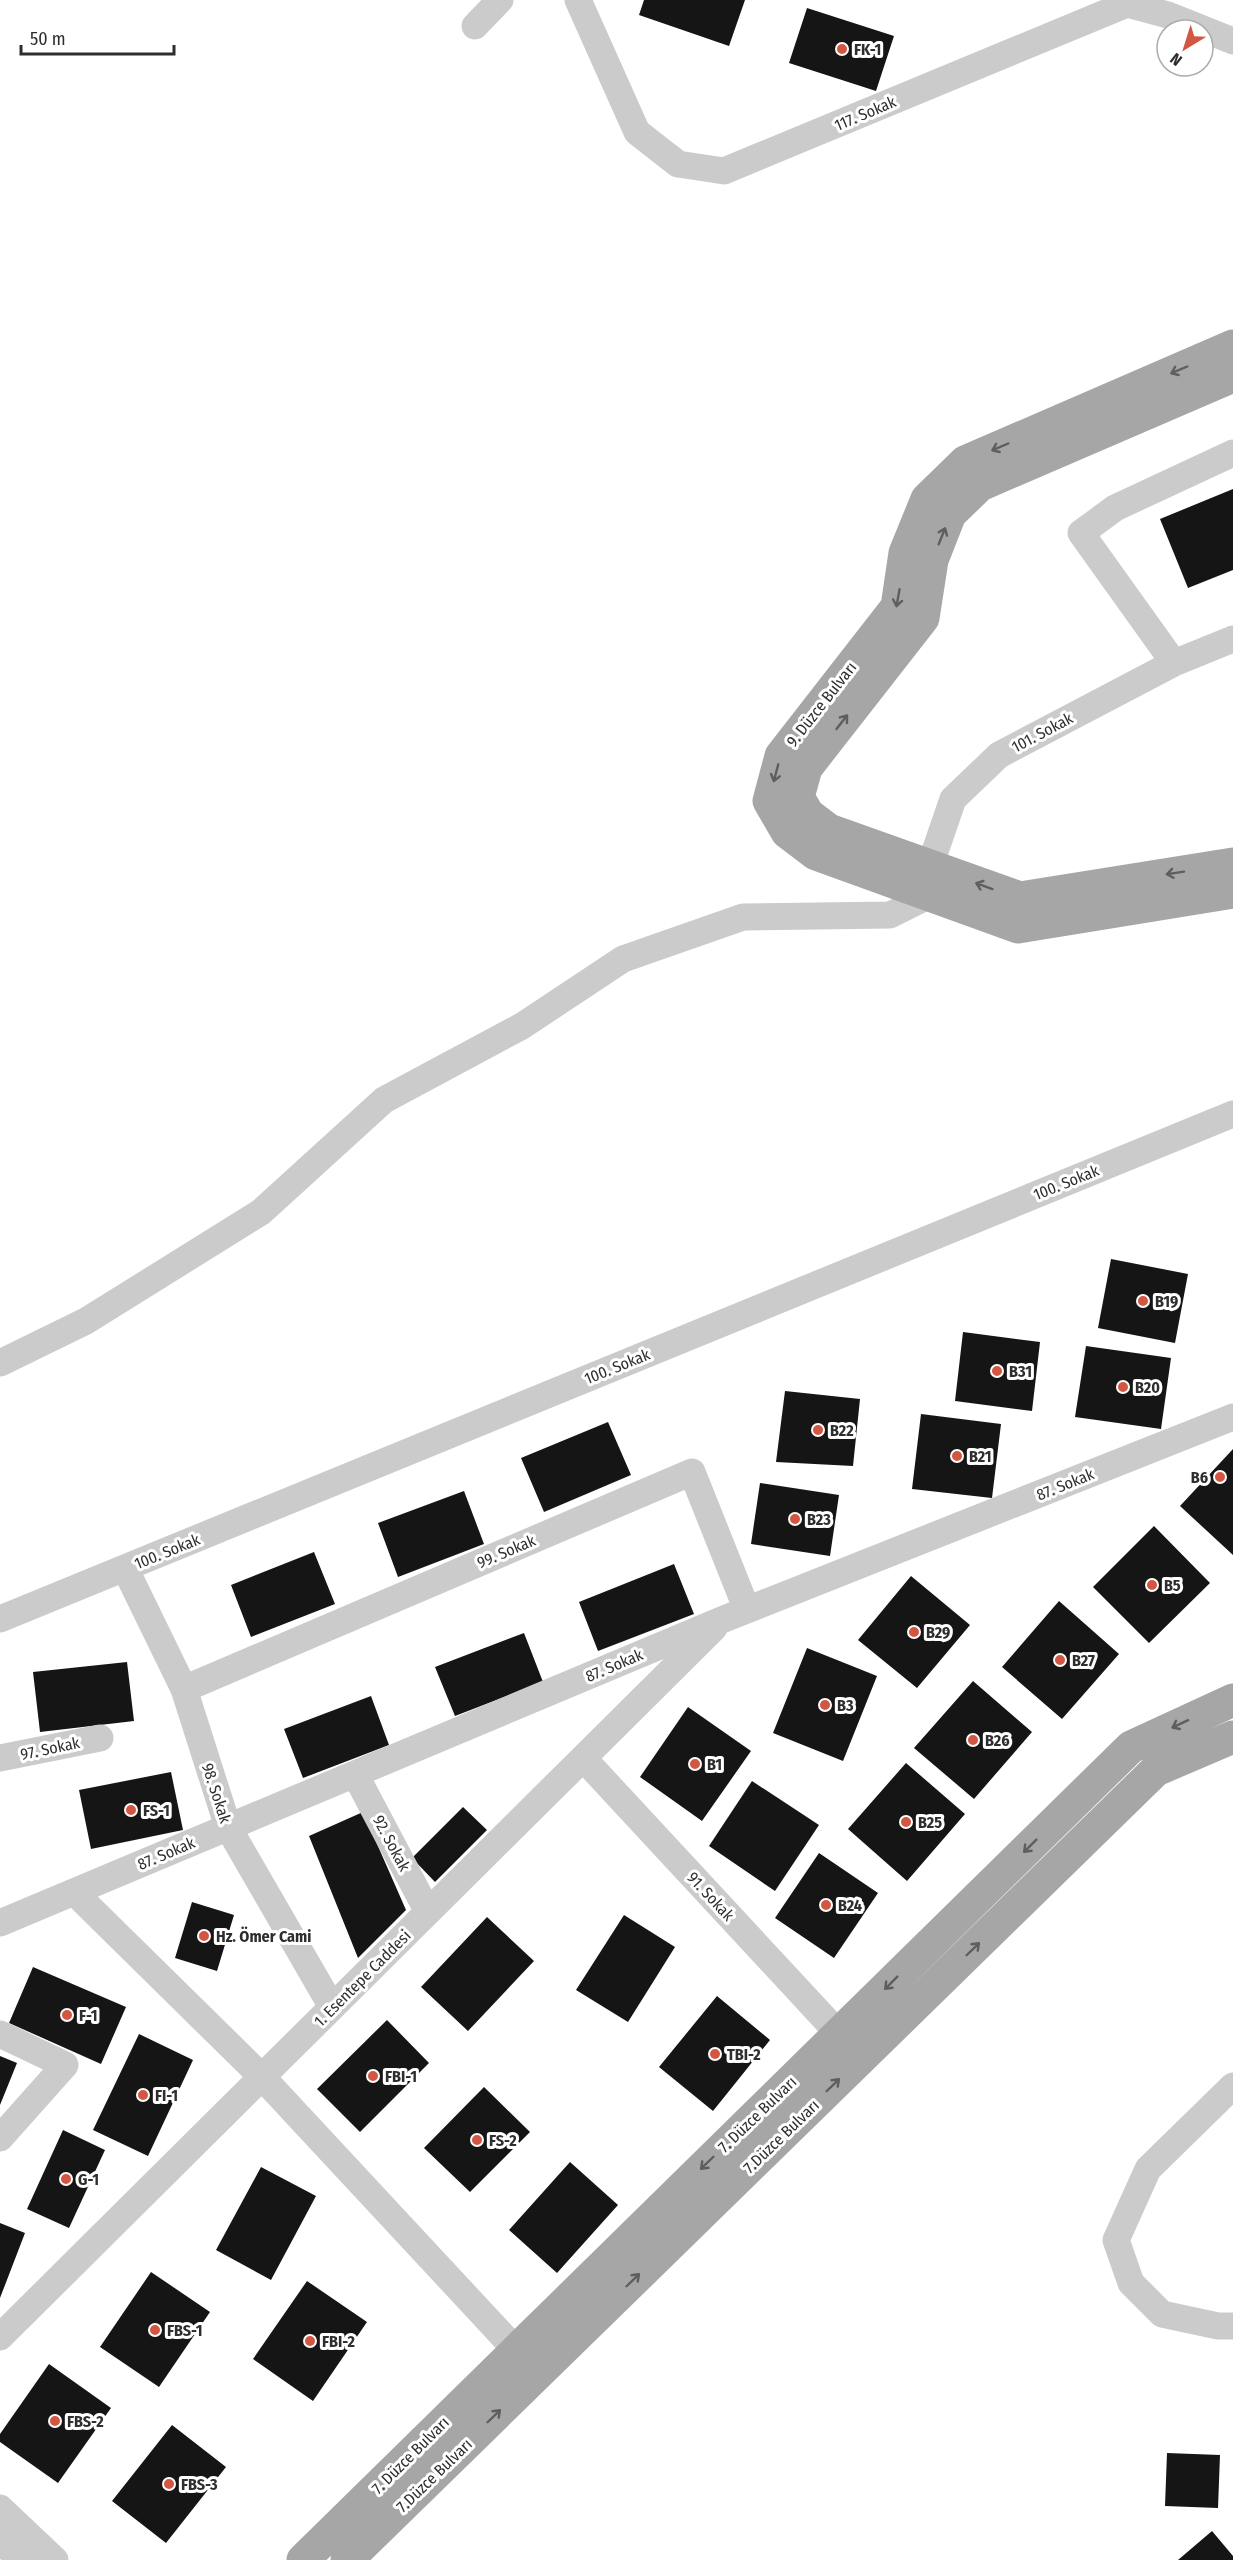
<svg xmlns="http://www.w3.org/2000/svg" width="1233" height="2560" font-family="'Fira Sans Condensed',sans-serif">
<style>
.building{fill:#151515}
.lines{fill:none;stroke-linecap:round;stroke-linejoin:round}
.minor{stroke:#cbcbcb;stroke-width:27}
.major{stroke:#a6a6a6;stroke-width:33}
.oneway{stroke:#5e5e5e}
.poi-dot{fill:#d25743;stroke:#fff;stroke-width:2}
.labels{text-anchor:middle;stroke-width:6;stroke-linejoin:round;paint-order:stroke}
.poi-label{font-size:16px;font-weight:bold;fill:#2e2e2e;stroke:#fff;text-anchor:start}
.street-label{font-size:16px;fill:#2e2e2e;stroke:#fff}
</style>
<rect width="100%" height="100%" fill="#fff"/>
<path class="building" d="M644 0H745L729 46 639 15Z
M807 8 894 36 876 91 789 63Z
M1233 489V570L1188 588 1160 519Z
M1111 1259 1188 1274 1175 1343 1098 1328Z
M963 1332 1040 1342 1032 1411 955 1401Z
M1086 1346 1171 1358 1161 1429 1075 1417Z
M785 1391 860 1399 853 1466 776 1462Z
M921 1414 1001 1424 992 1498 912 1489Z
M608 1422 631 1475 544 1512 521 1458Z
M1233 1449V1555L1180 1506Z
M760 1483 839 1495 830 1556 751 1544Z
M464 1491 484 1544 398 1577 378 1523Z
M1154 1526 1210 1583 1149 1643 1093 1587Z
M314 1552 335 1604 251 1637 231 1585Z
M674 1564 694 1614 598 1651 579 1602Z
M911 1576 970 1625 917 1688 858 1640Z
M1059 1601 1119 1654 1062 1719 1002 1667Z
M524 1633 543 1682 455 1716 435 1667Z
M807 1648 877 1676 843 1761 773 1733Z
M127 1662 134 1721 40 1732 33 1672Z
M973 1681 1032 1732 974 1799 914 1748Z
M371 1696 389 1745 303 1778 284 1729Z
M688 1707 751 1751 702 1821 640 1777Z
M906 1763 965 1814 907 1881 848 1829Z
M171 1772 183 1830 91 1849 79 1790Z
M752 1781 819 1825 775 1891 709 1846Z
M463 1807 487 1830 435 1882 412 1858Z
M363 1812 406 1910 358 1958 309 1836Z
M819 1853 878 1893 834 1958 775 1918Z
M192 1902 234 1915 217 1971 175 1958Z
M624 1915 675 1947 628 2022 576 1990Z
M487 1917 534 1961 468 2031 421 1987Z
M33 1967 126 2007 101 2064 9 2023Z
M717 1996 770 2040 713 2111 659 2067Z
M387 2020 429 2063 360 2132 317 2089Z
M139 2034 193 2060 148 2156 93 2130Z
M0 2056 17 2063 0 2105Z
M484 2087 530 2132 470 2192 424 2148Z
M63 2130 105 2150 69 2228 27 2209Z
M570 2162 618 2205 557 2273 509 2230Z
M261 2167 316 2196 271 2280 216 2250Z
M0 2223 25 2233 0 2298Z
M151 2272 210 2312 159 2387 100 2347Z
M307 2281 367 2322 313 2401 253 2359Z
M49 2364 111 2408 58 2483 0 2442V2434Z
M172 2425 226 2467 166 2543 112 2501Z
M1167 2453 1220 2455 1218 2508 1165 2506Z
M1212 2531 1233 2556V2560H1178Z"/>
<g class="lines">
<path class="minor" d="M578 0 637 132 678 164 724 171 1127 4 1168 15 1233 41
M475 26 500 0
M1174 663 1081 533 1115 508 1233 453
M0 1363 86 1321 261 1212 384 1100 522 1026 623 959 743 917 890 915 930 895V866L953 799 999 755 1174 663 1233 639
M125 1568 184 1689 228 1827 332 2007
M0 1619 1233 1114
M184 1689 692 1472 747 1610
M0 1758 100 1738
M583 1758 839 2034
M355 1774 428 1912
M74 1892 262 2077 516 2350
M0 1923 724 1619 1233 1417
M0 2034 65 2065 0 2138
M1233 2086 1148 2169 1116 2240 1131 2283 1162 2314 1218 2326H1233
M0 2337 714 1628
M0 2508 55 2560
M0 2540 21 2560"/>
<path class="major" d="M1233 346 965 462 927 499 905 553 897 607 781 756 769 801 787 832 816 854 1018 927 1233 892
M1233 376 980 485 950 514 932 560 923 618 806 768 798 797 808 814 829 830 1020 898 1233 864
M303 2560 1131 1747 1233 1700
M347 2560 1156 1770 1233 1737"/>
</g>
<defs><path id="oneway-shaft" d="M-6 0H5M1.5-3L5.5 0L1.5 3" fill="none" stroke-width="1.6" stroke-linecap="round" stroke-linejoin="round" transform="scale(1.5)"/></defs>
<g class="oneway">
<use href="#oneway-shaft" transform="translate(1179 370) rotate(157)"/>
<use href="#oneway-shaft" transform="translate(1000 447) rotate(157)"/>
<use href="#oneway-shaft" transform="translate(942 536) rotate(-68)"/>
<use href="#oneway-shaft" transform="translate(898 598) rotate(100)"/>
<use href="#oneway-shaft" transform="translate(842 722) rotate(-52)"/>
<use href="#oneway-shaft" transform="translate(776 773) rotate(105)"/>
<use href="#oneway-shaft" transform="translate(1175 873) rotate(171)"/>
<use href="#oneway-shaft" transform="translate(984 886) rotate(-160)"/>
<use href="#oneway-shaft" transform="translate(1180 1724) rotate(155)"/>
<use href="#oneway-shaft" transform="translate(1030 1846) rotate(135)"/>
<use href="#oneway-shaft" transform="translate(973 1949) rotate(-44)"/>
<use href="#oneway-shaft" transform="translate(891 1983) rotate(135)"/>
<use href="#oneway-shaft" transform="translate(833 2085) rotate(-44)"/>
<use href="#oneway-shaft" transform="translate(707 2163) rotate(136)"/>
<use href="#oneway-shaft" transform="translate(633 2280) rotate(-44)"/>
<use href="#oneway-shaft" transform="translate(494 2416) rotate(-44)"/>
</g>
<g class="poi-dot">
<circle cx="842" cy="49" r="6"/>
<circle cx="1143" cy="1301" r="6"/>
<circle cx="997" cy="1371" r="6"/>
<circle cx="1123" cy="1387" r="6"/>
<circle cx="818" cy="1430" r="6"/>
<circle cx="957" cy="1456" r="6"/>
<circle cx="1220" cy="1477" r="6"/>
<circle cx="795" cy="1519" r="6"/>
<circle cx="1152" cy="1585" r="6"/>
<circle cx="914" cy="1632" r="6"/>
<circle cx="1060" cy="1660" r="6"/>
<circle cx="825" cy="1705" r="6"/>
<circle cx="973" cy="1740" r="6"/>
<circle cx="695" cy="1764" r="6"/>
<circle cx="131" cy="1810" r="6"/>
<circle cx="906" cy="1822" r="6"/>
<circle cx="826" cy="1905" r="6"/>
<circle cx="204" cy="1936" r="6"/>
<circle cx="67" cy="2015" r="6"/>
<circle cx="715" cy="2054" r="6"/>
<circle cx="373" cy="2076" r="6"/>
<circle cx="143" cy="2095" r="6"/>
<circle cx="477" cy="2140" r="6"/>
<circle cx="66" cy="2179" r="6"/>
<circle cx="155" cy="2330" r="6"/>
<circle cx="310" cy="2341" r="6"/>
<circle cx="55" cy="2421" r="6"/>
<circle cx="169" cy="2484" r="6"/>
</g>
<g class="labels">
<g class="poi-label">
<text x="854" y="55">FK-1</text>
<text x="1155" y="1307">B19</text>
<text x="1009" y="1377">B31</text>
<text x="1135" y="1393">B20</text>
<text x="830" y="1436">B22</text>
<text x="969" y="1462">B21</text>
<text x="1208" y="1483" text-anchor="end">B6</text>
<text x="807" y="1525">B23</text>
<text x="1164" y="1591">B5</text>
<text x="926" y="1638">B29</text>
<text x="1072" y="1666">B27</text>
<text x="837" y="1711">B3</text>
<text x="985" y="1746">B26</text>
<text x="707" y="1770">B1</text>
<text x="143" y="1816">FS-1</text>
<text x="918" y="1828">B25</text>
<text x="838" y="1911">B24</text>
<text x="216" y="1942">Hz. Ömer Cami</text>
<text x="79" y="2021">F-1</text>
<text x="727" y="2060">TBI-2</text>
<text x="385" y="2082">FBI-1</text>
<text x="155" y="2101">FI-1</text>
<text x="489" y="2146">FS-2</text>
<text x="78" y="2185">G-1</text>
<text x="167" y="2336">FBS-1</text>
<text x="322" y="2347">FBI-2</text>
<text x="67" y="2427">FBS-2</text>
<text x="181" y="2490">FBS-3</text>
</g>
<g class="street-label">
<text transform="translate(865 113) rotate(-23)" y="6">117. Sokak</text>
<text transform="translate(821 704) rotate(-52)" y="6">9. Düzce Bulvarı</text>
<text transform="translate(1042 732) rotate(-28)" y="6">101. Sokak</text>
<text transform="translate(1066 1182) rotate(-22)" y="6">100. Sokak</text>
<text transform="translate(617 1366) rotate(-22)" y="6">100. Sokak</text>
<text transform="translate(1065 1484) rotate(-22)" y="6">87. Sokak</text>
<text transform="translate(167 1551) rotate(-22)" y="6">100. Sokak</text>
<text transform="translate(506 1551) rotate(-23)" y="6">99. Sokak</text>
<text transform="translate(614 1665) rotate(-23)" y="6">87. Sokak</text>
<text transform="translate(50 1748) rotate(-12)" y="6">97. Sokak</text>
<text transform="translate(217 1793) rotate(72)" y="6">98. Sokak</text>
<text transform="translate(392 1843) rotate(62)" y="6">92. Sokak</text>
<text transform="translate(166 1853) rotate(-23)" y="6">87. Sokak</text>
<text transform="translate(711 1896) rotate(47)" y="6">91. Sokak</text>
<text transform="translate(362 1978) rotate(-45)" y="6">1. Esentepe Caddesi</text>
<text transform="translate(757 2114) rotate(-44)" y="6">7. Düzce Bulvarı</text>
<text transform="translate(781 2136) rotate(-44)" y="6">7.Düzce Bulvarı</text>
<text transform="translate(410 2455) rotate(-45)" y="6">7. Düzce Bulvarı</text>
<text transform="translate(434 2475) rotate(-44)" y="6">7.Düzce Bulvarı</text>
</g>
</g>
<g transform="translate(1185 48) rotate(218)"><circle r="28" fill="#ffffff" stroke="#ababab" stroke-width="1.5"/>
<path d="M0-4.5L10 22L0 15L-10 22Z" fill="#d25743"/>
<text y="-9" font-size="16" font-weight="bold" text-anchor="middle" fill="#2e2e2e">N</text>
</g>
<path d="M21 45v9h153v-9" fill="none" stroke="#2e2e2e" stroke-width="3"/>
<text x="30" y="45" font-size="18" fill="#2e2e2e" stroke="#ffffff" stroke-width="4.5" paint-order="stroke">50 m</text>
</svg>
